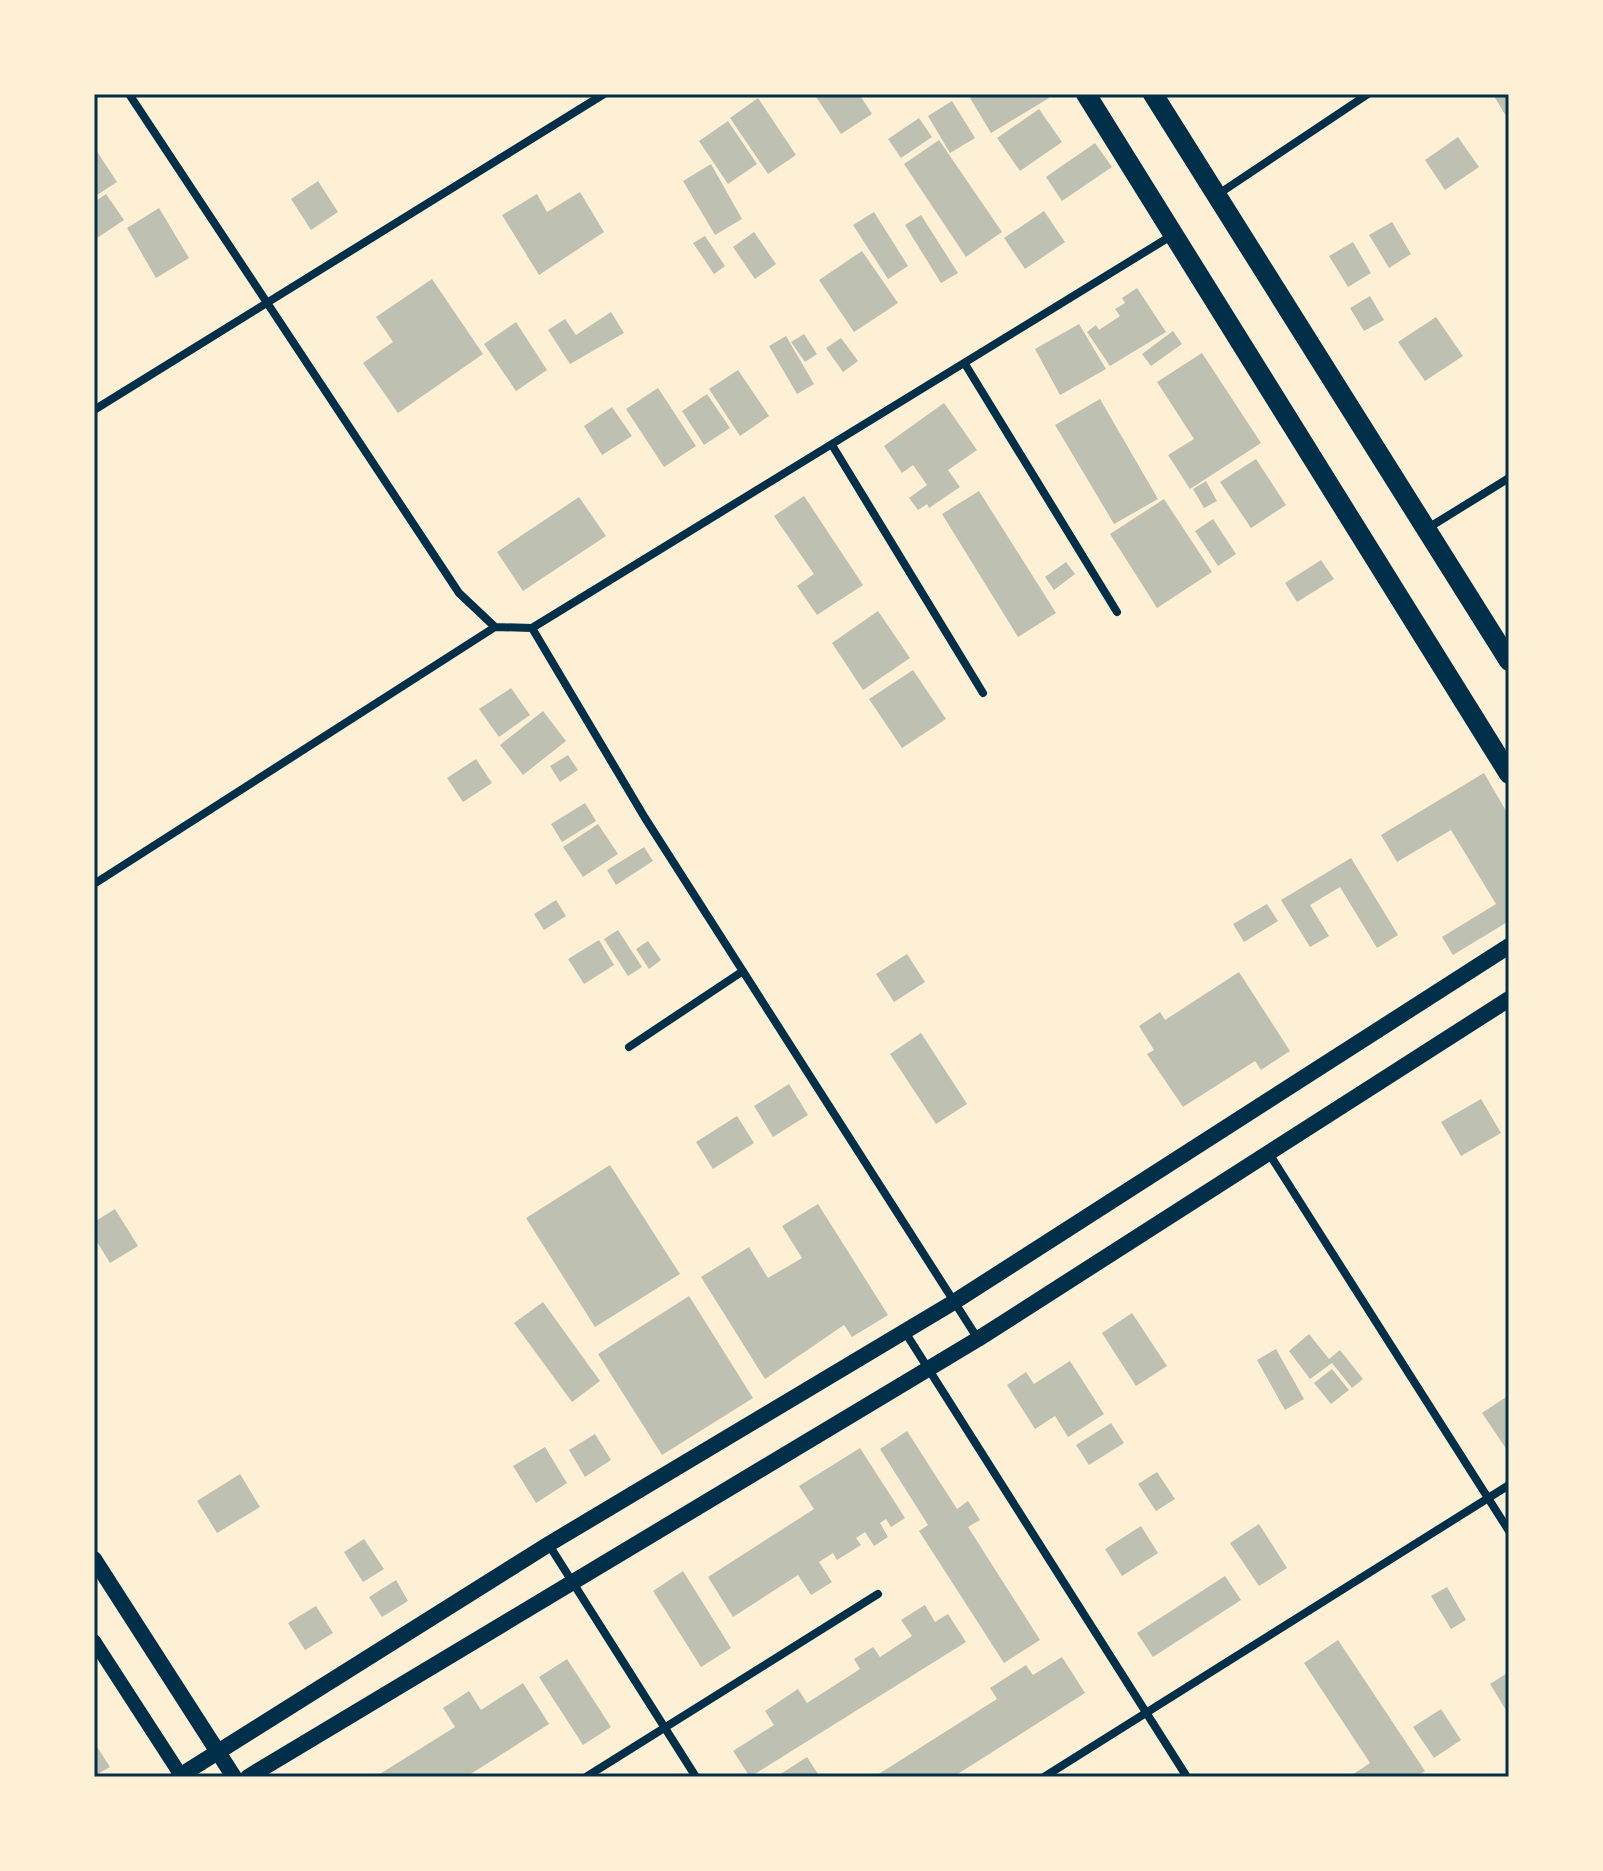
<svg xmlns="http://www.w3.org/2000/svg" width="1603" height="1871" font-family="Ubuntu,sans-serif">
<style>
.building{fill:#bec0b2}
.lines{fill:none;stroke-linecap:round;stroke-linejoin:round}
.minor{stroke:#003049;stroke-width:8}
.tertiary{stroke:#003049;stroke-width:14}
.secondary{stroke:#003049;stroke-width:16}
.primary{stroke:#003049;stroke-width:20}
.neatline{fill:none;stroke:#003049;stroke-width:3}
</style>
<rect width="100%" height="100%" fill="#fdf0d5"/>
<path class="building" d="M814 94H859L872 114 841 134Z
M977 94H1046L1049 98 991 133 970 98Z
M1498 94H1509V121L1494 96Z
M758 98 796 155 768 174 730 118Z
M952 101 975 138 950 153 928 116Z
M1039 109 1062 142 1020 171 997 138Z
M919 118 932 137 901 158 888 139Z
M728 121 757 164 728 184 699 141Z
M1458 137 1479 167 1445 190 1425 160Z
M939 140 1002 232 966 257 904 164Z
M1095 143 1112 167 1062 201 1046 177Z
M94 147 117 182 94 197Z
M711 164 742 219 715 235 683 181Z
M318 181 338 212 311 230 291 199Z
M580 192 604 232 539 275 502 215 537 194 547 212Z
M106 194 124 220 94 240V202Z
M159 208 189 258 156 278 127 228Z
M1044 211 1065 242 1025 269 1004 238Z
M874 212 908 266 888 279 853 225Z
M921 215 958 273 941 283 905 225Z
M1392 222 1411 254 1389 268 1369 235Z
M754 232 776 264 755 279 733 247Z
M705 236 725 266 714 274 693 243Z
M1353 242 1371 273 1348 287 1329 256Z
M862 251 898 303 854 332 819 280Z
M432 279 483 354 398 413 363 363 393 342 376 317Z
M1137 288 1166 332 1110 366 1087 332 1096 325 1099 330 1120 316 1115 309 1125 303 1122 298Z
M1370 296 1384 320 1364 331 1350 308Z
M611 312 624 333 570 364 548 330 565 319 576 335Z
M1436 317 1463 356 1425 381 1398 342Z
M516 322 547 370 516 391 484 344Z
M1079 324 1106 369 1060 395 1035 349Z
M1173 331 1182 344 1151 366 1142 354Z
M804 334 817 354 805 362 791 342Z
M786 336 814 384 797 394 769 346Z
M841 338 858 361 843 372 826 348Z
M1202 353 1261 443 1190 489 1168 455 1194 439 1157 382Z
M738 370 769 416 740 436 709 389Z
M658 388 696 446 664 467 626 409Z
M707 394 730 428 704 445 682 411Z
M1100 399 1158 499 1114 524 1055 425Z
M944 403 977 450 948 470 960 487 929 508 927 504 918 510 909 498 927 485 913 465 902 473 884 446Z
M612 407 632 436 602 455 584 426Z
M1256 459 1286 505 1251 528 1220 482Z
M1206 481 1217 501 1204 508 1193 489Z
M979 491 1056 613 1018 637 942 514Z
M804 496 863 585 817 615 797 586 814 574 774 516Z
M579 497 606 536 523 591 497 552Z
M1164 499 1212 572 1157 608 1110 534Z
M1213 519 1236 554 1218 566 1195 531Z
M1321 560 1334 579 1297 602 1285 583Z
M1066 562 1075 574 1054 590 1045 577Z
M878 611 910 658 863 690 832 643Z
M913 670 946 719 902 748 869 699Z
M511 688 530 715 499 737 479 709Z
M543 711 566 741 523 775 500 745Z
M568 755 578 770 560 782 550 766Z
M476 759 492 783 463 802 447 778Z
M1484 773 1509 816V921L1453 955 1442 937 1496 904 1451 830 1397 862 1381 835Z
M585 803 596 821 562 842 551 824Z
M598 824 618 854 583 877 563 847Z
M644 847 653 861 616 885 607 870Z
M1351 858 1398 935 1377 948 1340 887 1310 905 1329 936 1310 947 1281 900Z
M556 900 566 916 544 930 534 914Z
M1267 904 1278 921 1244 942 1233 924Z
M618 930 642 967 628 976 604 939Z
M599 940 614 965 584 984 568 959Z
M648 941 661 960 649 969 636 949Z
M907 954 925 982 894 1002 876 974Z
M1239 972 1290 1051 1261 1070 1255 1061 1183 1107 1147 1054 1154 1050 1139 1026 1160 1012 1165 1020Z
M921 1033 967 1104 936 1124 890 1054Z
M789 1084 808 1115 773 1137 754 1106Z
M1481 1099 1501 1133 1461 1156 1441 1122Z
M737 1116 754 1143 713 1169 696 1142Z
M610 1165 680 1274 595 1327 526 1218Z
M818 1204 888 1315 852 1337 844 1325 765 1379 701 1277 749 1247 768 1278 802 1258 782 1226Z
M115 1209 138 1246 110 1263 94 1237V1222Z
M689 1296 753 1398 662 1455 598 1354Z
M543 1302 600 1381 572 1402 514 1323Z
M1132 1313 1167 1366 1136 1386 1102 1333Z
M1309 1334 1329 1359 1340 1350 1363 1379 1352 1388 1332 1363 1310 1379 1289 1351Z
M1276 1349 1304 1399 1285 1410 1257 1360Z
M1070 1361 1104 1414 1068 1437 1055 1416 1035 1429 1007 1385 1026 1372 1034 1384Z
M1332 1369 1349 1390 1331 1404 1314 1383Z
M1509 1395V1449L1507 1450 1482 1413Z
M1111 1423 1124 1443 1089 1465 1076 1445Z
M907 1431 957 1509 968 1501 980 1520 968 1527 1040 1640 1004 1663 919 1531 928 1525 880 1449Z
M595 1434 611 1460 585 1477 569 1450Z
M545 1447 567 1483 536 1503 513 1466Z
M860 1448 905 1518 891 1527 886 1519 880 1523 888 1537 874 1546 865 1532 856 1538 861 1545 837 1560 833 1553 819 1562 832 1582 811 1595 798 1575 733 1617 708 1577 814 1509 799 1486Z
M1157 1472 1175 1499 1156 1511 1138 1484Z
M240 1474 260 1507 217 1533 197 1501Z
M1259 1524 1287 1568 1259 1586 1230 1543Z
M1141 1526 1158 1553 1122 1576 1105 1549Z
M364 1539 384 1569 363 1582 344 1552Z
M683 1571 731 1648 701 1667 653 1591Z
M1225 1576 1241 1600 1153 1657 1137 1633Z
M396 1580 408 1601 382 1617 369 1597Z
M1447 1587 1466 1620 1451 1629 1431 1596Z
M925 1605 935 1622 948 1614 966 1642 750 1777 733 1751 774 1725 765 1711 798 1689 807 1703 860 1669 854 1659 873 1647 880 1657 912 1636 901 1620Z
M316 1606 333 1633 305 1650 288 1623Z
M1338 1640 1425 1771 1416 1777H1349L1370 1763 1304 1663Z
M1062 1657 1085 1693 953 1777H874L997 1699 990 1688 1026 1665 1033 1675Z
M567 1659 611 1727 583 1745 539 1677Z
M1509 1672V1715L1490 1684Z
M523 1683 549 1724 466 1777H375L455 1727 443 1708 469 1691 481 1710Z
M1441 1709 1461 1740 1434 1758 1413 1727Z
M94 1742 110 1767 94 1776Z
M807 1757 820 1777H776Z"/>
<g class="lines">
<path class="minor" d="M129 94 459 593 495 627
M1217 195 1368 94
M965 364 1117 612
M94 410 604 94
M832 445 983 693
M1428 528 1509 478
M532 628 645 818 978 1339
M94 884 495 627 532 628 1171 236
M629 1047 743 971
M1268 1152 1509 1531
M905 1332 1187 1777
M549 1545 696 1777
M586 1777 878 1594
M1044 1777 1509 1485"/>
<path class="tertiary" d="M94 1641 182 1777"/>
<path class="secondary" d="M94 1559 234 1777
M178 1777 549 1544 954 1302 1509 946
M248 1777 978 1339 1509 999"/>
<path class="primary" d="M1086 94 1509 774
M1153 94 1509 661"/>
</g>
<rect width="1603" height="1871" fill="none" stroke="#fdf0d5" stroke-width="192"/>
<rect x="96" y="96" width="1411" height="1679" class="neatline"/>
</svg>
